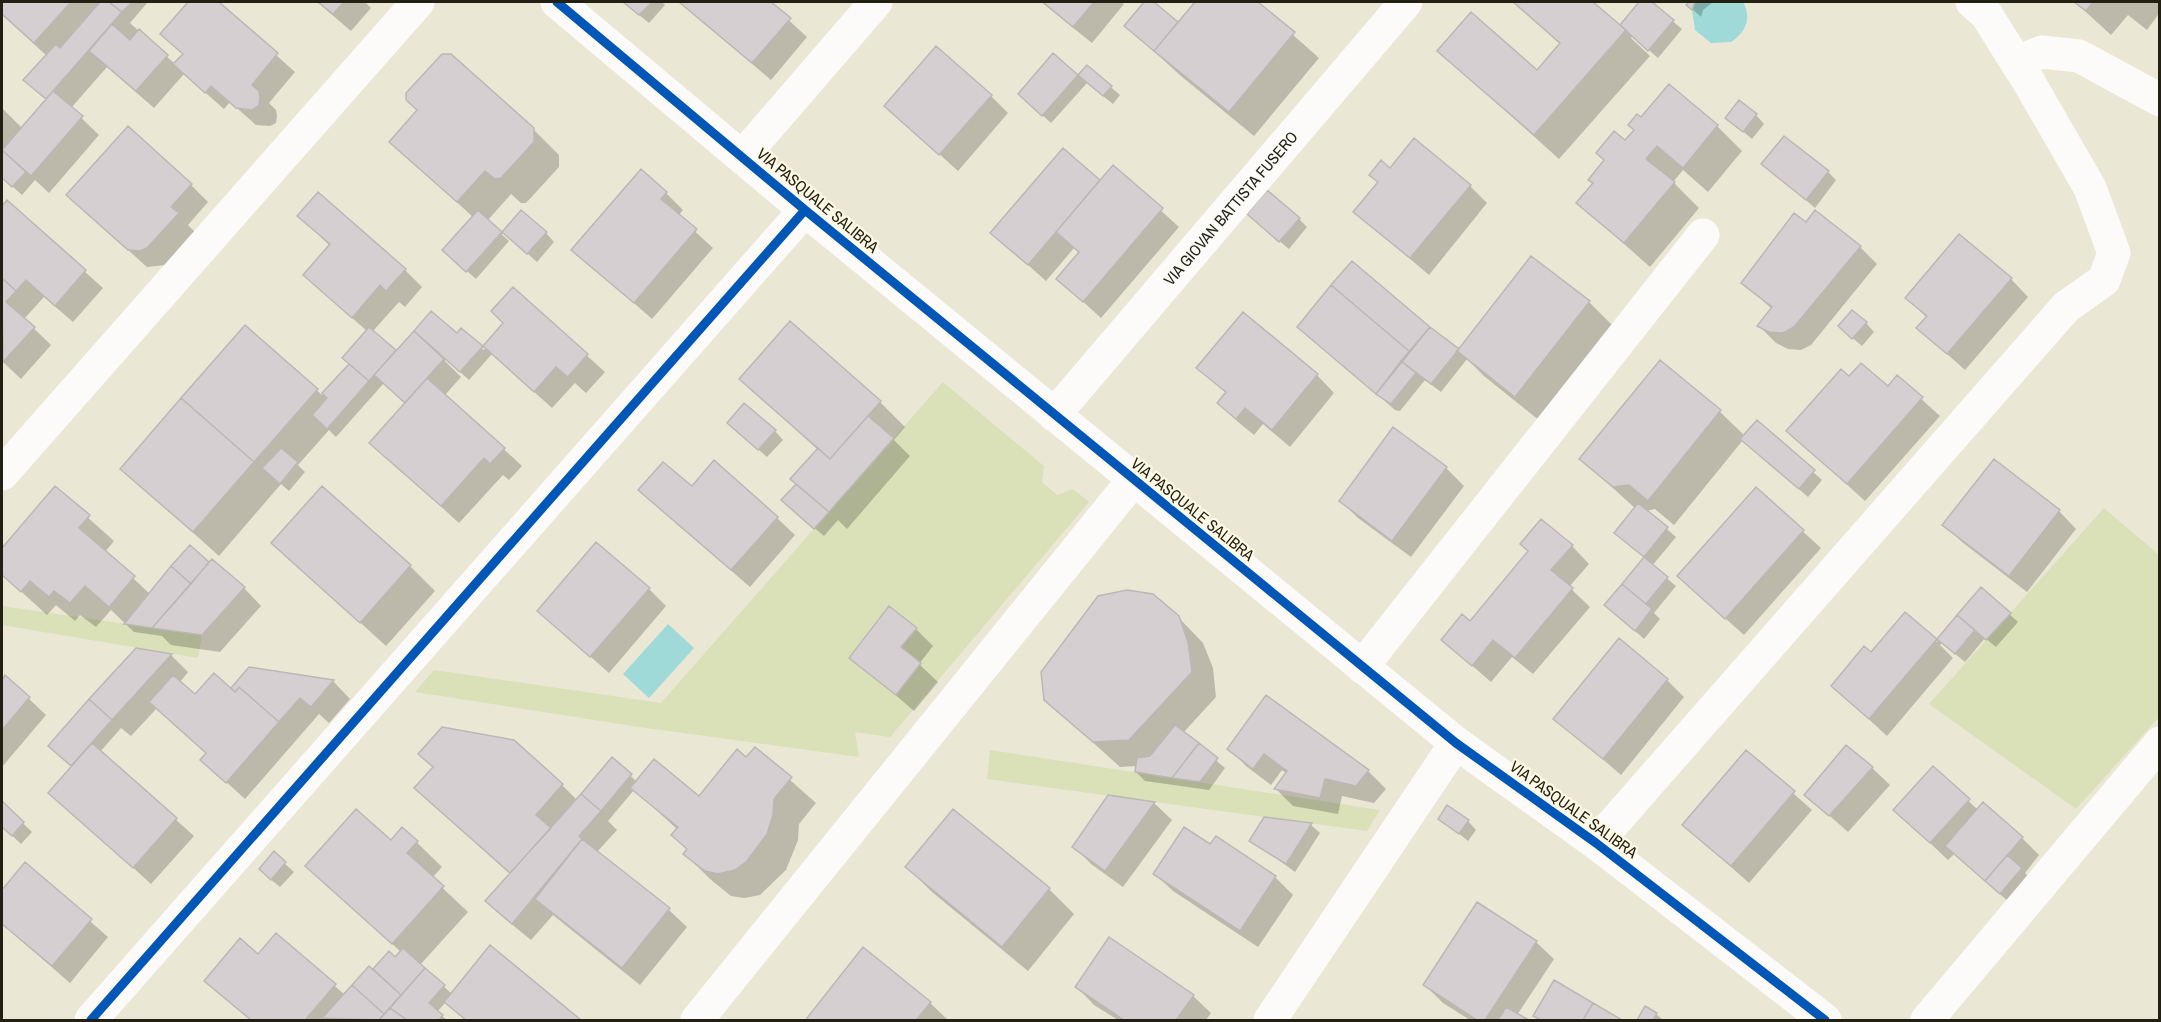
<svg xmlns="http://www.w3.org/2000/svg" width="2161" height="1022" font-family="'Archivo Narrow',sans-serif">
<style>
.green{fill:#dae0b8}
.water{fill:#9fdad8}
.shadow{fill:#0003}
.building{fill:#d6cfd1;stroke:#bcb7b5;stroke-width:1.5}
.lines{fill:none;stroke-linecap:round;stroke-linejoin:round}
.minor{stroke:#fcfbf9;stroke-width:33}
.cycleway-casing{stroke:#fefae6;stroke-width:13}
.cycleway{stroke:#0057b8;stroke-width:9}
.labels{text-anchor:middle;stroke-width:4.5;stroke-linejoin:round;paint-order:stroke}
.street-label{font-size:16px;fill:#221f13;stroke:#fefae6}
</style>
<rect width="100%" height="100%" fill="#ebe7d5"/>
<path class="green" d="M943 382 1044 466 1042 482 1057 495 1073 489 1089 502 890 737 855 732 859 757 639 727 415 692 434 670 661 703Z
M2104 508 2159 555V717L2076 809 1929 704Z
M2 606 202 635 198 658 2 625Z
M990 750 1380 810 1367 831 987 779Z"/>
<path class="water" d="M1695 2H1743C1752 18 1746 32 1731 42L1711 43 1695 30 1692 10Z
M668 624 694 648 649 698 623 674Z"/>
<path class="shadow" d="M2 2H148L130 23 175 64 184 55 162 34 190 2H217L295 72 269 103 276 110 277 116 276 123 270 126 256 125 230 102 224 109 184 74 154 108 107 67 71 108 99 135 49 193 35 180 22 195 2 177V108L22 128 47 101 26 80 47 56 2 15Z
M317 2H365L371 8 351 31Z
M623 2H662L665 5 649 23Z
M679 2H769L807 37 771 80Z
M1041 2H1121L1124 4 1092 43Z
M1146 2H1152L1178 24 1197 2H1256L1319 58 1254 136 1181 76 1126 26Z
M1513 2H1591L1620 27 1641 2H1650L1682 29 1658 58 1633 36 1631 38 1650 56 1559 159 1439 51 1537 72 1561 45Z
M1690 2H1713L1703 10 1701 17 1688 5Z
M2075 2H2160V12L2147 30 2128 15 2111 35Z
M1053 55 1078 77 1087 67 1120 95 1113 104 1087 83 1051 123 1029 103Z
M991 96 1008 113 958 171 886 106Z
M419 110 533 129 559 155V167L526 203H521L511 194 487 221 509 241 476 279 453 259 473 217 391 142Z
M1756 115 1764 124 1752 139 1727 118Z
M1641 119 1717 126 1742 151 1708 192 1683 170 1673 182 1699 208 1650 267 1578 203 1636 130Z
M1063 150 1100 182 1113 167 1179 227 1101 318 1058 279 1080 254 1074 248 1046 281 992 233Z
M1763 164 1828 172 1836 180 1815 208Z
M1390 170 1470 186 1487 203 1429 275 1355 212Z
M191 185 208 202 188 225 195 232 165 265 147 267 86 212Z
M666 193 683 210 678 216 713 248 652 319 574 250Z
M7 202 103 288 73 322 44 297 24 319 51 345 21 379 2 361V208Z
M299 216 405 270 422 287 405 307 399 302 373 331 397 352 432 313 457 336 462 330 484 350 505 323 513 289 605 372 586 393 575 383 552 408 492 354 469 380 446 359 445 361 461 377 445 395 522 466 509 480 503 475 459 523 371 443 406 404 384 383 336 437 329 430 298 465 305 472 289 491 281 484 219 556 122 469 245 327 322 395 350 364 367 331 323 292 330 246Z
M1299 219 1307 227 1289 249 1258 223Z
M1806 224 1860 247 1877 264 1811 345 1801 350 1788 349 1776 343 1759 326 1772 309 1743 283Z
M546 233 554 242 537 262 512 240Z
M2011 279 2028 297 1965 370 1918 328 1927 318 1907 298Z
M1589 302 1614 327 1540 421 1484 376 1467 359 1441 392 1425 380 1400 411 1395 410 1299 326 1459 351Z
M1866 323 1874 332 1862 346 1849 335Z
M1660 362 1720 412 1745 436 1757 422 1822 480 1808 497 1743 440 1674 525 1655 509 1646 511 1676 537 1652 566 1676 586 1654 613 1660 619 1644 639 1606 605 1645 558 1625 541 1636 509 1581 459Z
M1198 368 1317 375 1334 393 1290 447 1263 424 1254 435 1237 421 1219 403 1227 394Z
M1897 377 1940 416 1865 501 1788 431 1850 378 1888 388Z
M741 379 880 402 905 427 894 440 910 456 847 529 838 520 824 536 792 509 798 484 818 450Z
M1394 429 1446 468 1464 486 1411 557 1358 518 1341 501Z
M737 431H775L783 440 767 457Z
M55 488 114 541 105 552 150 594 190 547 244 588 261 606 220 652 171 645 162 636 134 632 111 610 96 627 80 615 75 621 56 605 47 615 2 574V551Z
M692 488 777 518 795 535 750 587 658 507Z
M1756 489 1821 548 1744 635 1697 593Z
M2059 511 2076 529 2027 592 1962 542 1944 525Z
M273 543 410 566 435 591 386 646Z
M1572 546 1589 564 1569 587 1590 607 1533 674 1512 657 1491 682 1443 640Z
M649 589 666 606 609 673 539 611Z
M1981 589 2018 622 1996 647 1985 638 1965 662 1942 643 1940 645 1953 658 1887 736 1833 686 1871 654 1906 614 1937 642Z
M1178 617 1203 643 1213 668 1216 697 1183 733 1225 768 1209 790 1145 781 1136 772 1137 766 1120 767 1045 699Z
M916 629 933 646 919 664 938 682 914 711 851 657Z
M136 650 171 655 188 672 180 682 195 696 231 690 250 669 333 681 350 699 329 723 319 714 245 799 202 760 207 754 157 708 131 736 121 728 100 752 194 836 151 884 50 792 72 767 59 755Z
M6 677 46 715 2 767V682Z
M1667 680 1684 697 1621 775 1555 718Z
M1266 697 1368 771 1386 789 1374 803 1342 796 1338 814 1293 806 1276 789 1287 774 1282 770 1271 785 1246 766 1229 748Z
M755 749 816 803 799 824 798 840 786 870 760 895 744 898 731 896 710 879 685 854 688 850 673 835 677 829 634 790 608 821 617 830 597 852 669 910 687 927 640 985 553 915 531 940 504 918 487 901 510 874 416 788 562 785 577 800 613 759 637 782 699 798Z
M1747 752 1812 810 1749 883 1684 825Z
M1872 768 1890 785 1848 832 1806 795Z
M1933 768 1978 810 2022 838 2039 855 2025 873 2030 878 2009 902 1954 854 1948 860 1895 810Z
M1108 797 1154 803 1172 820 1123 887 1091 864 1074 846Z
M2 803 32 832 21 844 2 826Z
M954 811 1049 889 1074 914 1028 971 932 892 907 867Z
M1265 818 1311 825 1320 833 1295 872 1251 840Z
M1440 818 1468 821 1476 830 1468 841Z
M403 829 442 867 432 878 468 912 420 965 452 994 490 947 579 1020H465L446 1002 437 1012 447 1020H250L206 981 259 956 276 935 345 995 373 972 389 953 395 959 401 952 307 866 391 842Z
M1216 838 1275 877 1293 895 1258 947 1173 891 1155 874 1211 846Z
M274 854 294 872 280 887 269 878Z
M25 864 108 937 70 983 2 924V893Z
M1478 904 1536 942 1554 959 1517 1015 1526 1020H1470L1443 1003 1425 985Z
M864 949 930 1003 948 1020H811L809 1018Z
M1555 982 1619 1020H1540L1535 1015Z
M1077 987 1193 996 1211 1013 1206 1020H1118L1094 1005Z
M1646 1008 1656 1014 1663 1020H1639Z"/>
<path class="building" d="M2 2H71L34 43 2 14Z
M100 2H109L122 12 46 99 23 80 56 44 60 48Z
M109 2H132L122 12Z
M188 2H219L278 53 252 85 259 91 260 98 259 105 252 110 236 108 211 86 205 93 173 64 183 54 160 34Z
M318 2H344L333 14Z
M623 2H652L639 15Z
M679 2H771L791 18 752 63Z
M1043 2H1094L1073 27Z
M1144 2H1154L1178 22 1154 51 1124 26Z
M1195 2H1258L1295 32 1229 112 1154 51Z
M1513 2H1593L1626 30 1534 135 1437 51 1471 12 1537 70 1560 43Z
M1639 2H1652L1674 20 1648 51 1620 25Z
M1689 2H1695L1692 10 1686 5Z
M2074 2H2093L2086 11Z
M112 24 130 40 139 29 168 55 136 91 89 51Z
M936 46 992 95 939 155 884 106Z
M1053 53 1078 75 1042 116 1018 94Z
M442 54H451L534 128V142L501 178 495 179 485 171 457 202 389 142 417 110 406 100V93Z
M1087 65 1112 86 1103 96 1078 75Z
M1669 84 1718 125 1683 168 1657 146 1646 159 1675 182 1624 243 1576 203 1593 183 1588 180 1604 160 1596 153 1614 131 1625 140 1634 130 1628 125 1637 114 1641 117Z
M53 91 83 116 31 176 2 150Z
M1739 100 1757 114 1743 132 1725 118Z
M128 126 192 184 171 207 179 213 147 248 140 251 128 250 66 195Z
M1784 136 1829 171 1806 200 1761 164Z
M1414 138 1471 185 1410 258 1353 212 1378 182 1369 175 1381 160 1390 168Z
M1063 148 1100 180 1028 265 990 233Z
M2 150 26 172 12 187 2 178Z
M1113 165 1163 208 1083 302 1056 279 1079 252 1056 232Z
M641 169 667 192 661 199 697 229 634 303 571 250Z
M1267 190 1300 218 1279 242 1247 214Z
M318 192 406 269 386 291 380 285 352 318 303 275 330 244 297 216Z
M7 200 86 270 55 306 26 280 16 291 2 278V206Z
M478 210 502 232 466 272 442 250Z
M521 210 547 232 527 254 502 232Z
M1815 210 1861 246 1794 327 1783 333 1769 332 1757 326 1772 307 1741 283 1794 213 1806 222Z
M1959 234 2012 278 1947 354 1916 328 1927 316 1905 298Z
M1531 256 1590 301 1515 397 1457 351Z
M1352 261 1430 327 1410 352 1331 285Z
M2 278 16 291 6 302 35 327 3 362Z
M1331 285 1410 352 1376 394 1297 327Z
M513 287 588 354 568 377 556 367 534 392 483 346 503 323 491 311Z
M1852 310 1867 322 1852 339 1838 326Z
M431 311 457 333 461 328 483 346 460 372 414 331Z
M1243 312 1318 374 1272 430 1245 408 1236 419 1217 403 1226 392 1196 368Z
M790 321 881 401 830 459 739 379Z
M245 325 318 389 254 462 181 398Z
M369 327 396 350 369 381 342 358Z
M1430 327 1459 349 1431 384 1401 361Z
M414 331 444 359 405 403 374 375Z
M1660 360 1721 410 1648 501 1629 485 1613 487 1579 459Z
M1401 361 1416 373 1391 404 1376 394Z
M1861 363 1888 386 1897 375 1923 397 1847 484 1786 431 1841 369 1849 376Z
M349 364 369 381 327 429 312 415 327 398 322 393Z
M427 378 505 448 490 464 484 458 441 506 369 443Z
M181 398 254 462 193 532 120 469Z
M744 403 776 430 758 450 727 423Z
M868 416 894 438 829 512 790 479 818 448 830 459Z
M1757 420 1815 470 1799 489 1740 439Z
M1393 427 1447 467 1392 541 1339 501Z
M281 448 298 462 280 484 262 468Z
M1994 459 2060 510 2009 576 1942 525Z
M714 460 778 517 731 570 638 490 663 462 692 486Z
M796 484 829 512 814 529 781 500Z
M55 486 90 515 79 528 135 576 109 607 85 586 70 603 54 591 49 597 30 581 21 592 2 575V548Z
M322 486 411 565 360 623 271 543Z
M1756 487 1804 530 1725 619 1677 576Z
M1638 503 1668 527 1644 557 1614 533Z
M1541 519 1573 545 1551 570 1573 588 1515 658 1493 640 1472 666 1441 640 1462 614 1470 621 1528 551 1520 544Z
M596 542 650 588 590 657 537 611Z
M190 545 209 562 191 584 171 566Z
M1644 557 1668 577 1646 604 1622 584Z
M212 559 245 587 202 635 152 628Z
M171 566 191 584 152 628 124 624Z
M1622 584 1652 609 1635 631 1604 605Z
M1981 587 2011 613 1986 640 1957 615Z
M1127 590 1153 594 1179 616 1188 642 1192 672 1129 740 1093 742 1044 700 1041 672 1098 596Z
M889 606 917 628 901 647 921 663 896 695 849 658Z
M1905 612 1937 639 1869 719 1831 686 1864 646 1871 652Z
M1957 615 1975 630 1955 654 1937 639Z
M1619 638 1668 679 1603 759 1553 719Z
M136 648 172 654 112 720 89 699Z
M249 667 334 680 311 707 300 698 279 722 239 687 235 692 231 688Z
M214 673 235 692 239 687 279 722 226 783 200 760 206 753 149 702 173 675 195 694Z
M5 675 30 697 2 730V680Z
M1266 695 1369 770 1356 786 1325 779 1320 798 1274 789 1287 771 1264 754 1253 769 1227 749Z
M89 699 112 720 71 766 48 746Z
M1175 725 1199 743 1172 778 1135 772 1137 758 1150 756Z
M442 727 514 740 563 784 536 815 551 828 510 873 414 788 433 767 418 754Z
M92 743 177 818 133 868 48 793Z
M1199 743 1218 758 1200 782 1172 778Z
M1846 745 1873 767 1829 816 1804 795Z
M755 747 792 777 774 799 773 815 767 834 747 861 735 870 718 874 705 871 683 854 687 849 671 835 678 827 630 788 654 759 699 796 737 749 746 757Z
M1746 750 1795 791 1731 866 1682 825Z
M612 757 632 774 601 811 581 794Z
M1933 766 1970 799 1930 843 1893 810Z
M581 794 601 811 579 836 582 839 512 924 485 901Z
M1108 795 1155 802 1105 871 1072 847Z
M2 801 24 822 12 836 2 827Z
M1983 802 2023 837 1985 881 1945 846Z
M1447 805 1469 820 1459 834 1438 819Z
M356 809 391 840 402 827 418 841 407 853 444 886 392 944 305 866Z
M953 809 1050 888 1002 947 905 867Z
M1264 817 1312 823 1286 864 1249 841Z
M1184 827 1210 844 1216 836 1276 876 1240 931 1153 874Z
M582 839 670 908 622 968 535 899Z
M274 851 286 862 271 880 259 869Z
M2007 855 2022 868 2000 894 1985 881Z
M25 862 92 919 52 966 2 924V890Z
M1477 902 1537 941 1485 1020H1477L1423 985Z
M276 933 336 984 305 1020H251L204 981 240 938 258 954Z
M1109 937 1194 995 1176 1020H1124L1075 987Z
M490 945 581 1020H466L444 1002Z
M863 947 931 1002 916 1020H809L807 1018Z
M403 948 425 968 401 995 373 969 389 951 395 957Z
M369 966 401 995 384 1014 352 985Z
M425 968 445 985 429 1003 443 1015 439 1020H407L390 1008Z
M1554 980 1593 1003 1583 1020H1541L1533 1016Z
M352 985 384 1014 379 1020 322 1018Z
M1593 1003 1622 1020H1583Z
M1645 1006 1657 1013 1653 1020H1637Z
M1506 1007 1529 1020H1498Z
M390 1008 407 1020H379Z"/>
<g class="lines">
<g class="minor">
<path d="M557 2 805 210 1456 743 1596 843 1825 1020"/>
<path d="M2017 62 2042 52 2079 56 2160 100"/>
<path d="M742 157 876 2"/>
<path id="s1" d="M1054 415 1406 2"/>
<path d="M2 474 418 2"/>
<path d="M1362 667 1703 235"/>
<path d="M1596 843 2066 307 2104 280 2114 253 2090 188 2030 84 1986 14 1972 2"/>
<path d="M91 1020 805 210"/>
<path d="M697 1020 1134 479"/>
<path d="M1270 1020 1456 743"/>
<path d="M1927 1020 2160 743"/>
</g>
<g class="cycleway-casing">
<path id="cycleway" d="M557 2 805 210 1456 743 1596 843 1825 1020
M91 1020 805 210"/>
</g>
<use href="#cycleway" class="cycleway"/>
</g>
<g class="labels">
<g class="street-label">
<text transform="translate(818 200) rotate(40)" y="6">VIA PASQUALE SALIBRA</text>
<text dy="6" stroke="none"><textPath href="#s1" startOffset="272">VIA GIOVAN BATTISTA FUSERO</textPath></text>
<text transform="translate(1193 509) rotate(39)" y="6">VIA PASQUALE SALIBRA</text>
<text transform="translate(1574 809) rotate(36)" y="6">VIA PASQUALE SALIBRA</text>
</g>
</g>
<rect width="2161" height="1022" fill="none" stroke="#221f13" stroke-width="6"/>
</svg>
